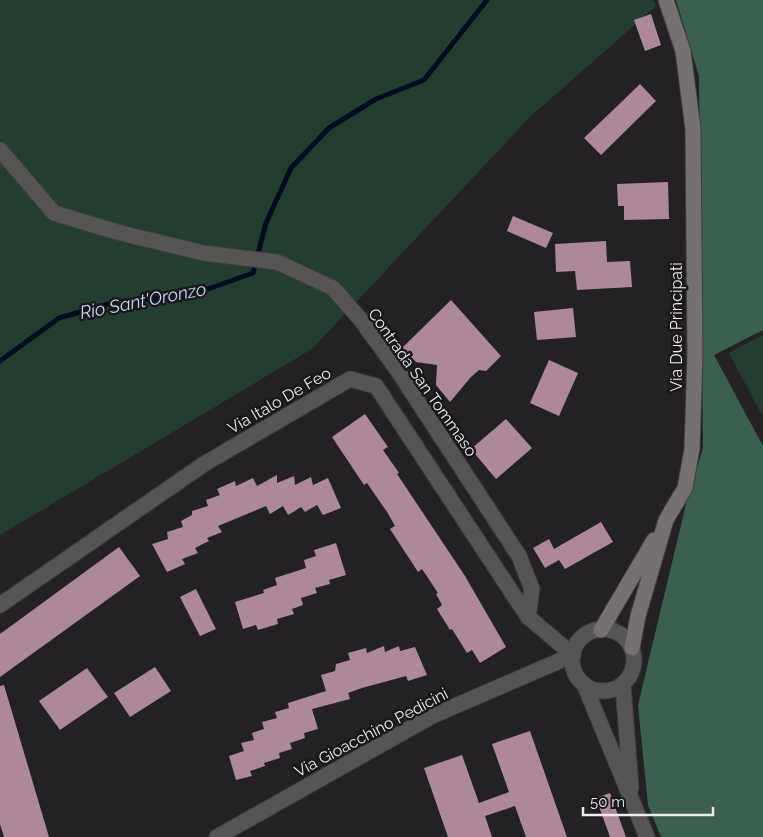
<svg xmlns="http://www.w3.org/2000/svg" width="763" height="837" font-family="Raleway,sans-serif">
<style>
.green{fill:#233e31}
.forest{fill:#3c604f}
.lines{fill:none;stroke-linecap:round;stroke-linejoin:round}
.stream{stroke:#000b20;stroke-width:5}
.building{fill:#ad889b}
.minor-casing{stroke:#403d41;stroke-width:17}
.tertiary-casing{stroke:#403d41;stroke-width:17}
.secondary-casing{stroke:#403d41;stroke-width:17}
.minor{stroke:#575554;stroke-width:15}
.tertiary{stroke:#575554;stroke-width:15}
.secondary{stroke:#757170;stroke-width:15}
.labels{text-anchor:middle;stroke-width:5;stroke-linejoin:round;paint-order:stroke}
.street-label{font-size:16px;fill:#edebee;stroke:#1b181b}
.water-label{font-size:18px;font-style:italic;fill:#c1d8f6;stroke:#1b181b}
</style>
<rect width="100%" height="100%" fill="#242125"/>
<path class="green" d="M0 0H653L656 6 530 117 312 349 0 535Z
M763 335V417L729 353Z"/>
<path class="forest" d="M676 0H763V330L714 355 763 446V837H661L648 805 638 705 686 504 703 448 699 76Z"/>
<g class="lines">
<path class="stream" d="M0 361 59 318 116 302 191 295 253 273 266 223 291 168 329 128 376 99 424 80 487 0"/>
</g>
<path class="building" d="M651 14 661 45 645 51 634 20Z
M640 84 656 101 601 155 584 138Z
M668 182 669 219 624 220V206H618L617 184Z
M513 216 553 233 546 248 507 231Z
M606 241 607 262 630 261 632 287 577 290 575 271 556 272 555 244Z
M451 300 501 356 486 371 479 370 471 377 450 402 436 385 437 365 416 362 402 348Z
M573 308 576 337 537 340 534 312Z
M549 360 578 373 559 416 530 403Z
M365 414 388 447 383 450 399 473 397 474 465 576 506 647 480 663 472 650 467 653 452 629 450 630 437 609 442 605 436 594 438 593 422 569 418 572 390 529 395 526 387 512 367 483 364 485 332 437Z
M506 419 532 448 496 479 471 449Z
M277 475V483L294 476 295 485 311 477 313 485 328 478 341 508 323 515 317 505 305 512 301 507 288 515 283 506 270 514 266 506 218 526 222 532 207 538 209 541 195 548 198 553 182 559 185 564 167 572 152 544 168 539 167 532 183 527 181 521 192 515V511L208 506 206 500 220 495 217 489 235 481 236 486 253 478 257 486Z
M601 522 613 542 565 569 559 560 545 568 533 548 549 539 554 549Z
M336 543 346 575 329 580 330 584 315 588 317 593 301 598 303 605 292 609 294 614 277 619 278 624 258 630 256 625 243 629 235 602 264 593 263 590 277 585 275 578 306 568 304 560 316 556 314 550Z
M119 547 140 576 0 677V634Z
M196 589 216 629 200 636 180 597Z
M384 646 385 652 399 646 400 651 415 647 427 675 408 681 406 676 362 688 348 693 350 699 312 709 318 729 304 733 305 738 290 743 292 749 279 753 280 758 264 763 265 766 250 771 252 776 236 780 229 756 244 751 241 743 254 740 252 733 264 729 262 722 277 718 275 712 289 708 288 703 326 691 321 675 335 671 336 664 350 660 348 653 366 648 367 653Z
M155 667 171 691 130 717 114 693Z
M87 668 108 697 60 730 39 701Z
M4 685 49 837H4L0 824V686Z
M530 731 567 837H526L515 806 485 816 492 837H448L424 768 462 755 479 803 509 792 492 744Z
M610 793 626 837H610L596 798Z"/>
<g class="lines">
<g class="minor-casing">
<path id="minor" d="M0 150 54 213 117 232 203 253 277 262 333 288 361 320 396 368 519 556 532 589 528 617
M0 605 204 464 350 379 376 386 528 617 573 655 432 716 217 837"/>
</g>
<g class="tertiary-casing">
<path id="tertiary" d="M572 660a31 31 0 1 1 62 0a31 31 0 1 1-62 0Z
M584 684 647 837
M623 685 631 788"/>
</g>
<g class="secondary-casing">
<path id="secondary" d="M601 630 654 540
M632 648 638 616 666 520 685 488 692 449 695 355 693 129 683 51 666 0"/>
</g>
<use href="#minor" class="minor"/>
<use href="#tertiary" class="tertiary"/>
<use href="#secondary" class="secondary"/>
</g>
<g class="labels">
<g class="street-label">
<text transform="translate(676 327) rotate(-90)" y="6">Via Due Principati</text>
<text transform="translate(423 382) rotate(55)" y="6">Contrada San Tommaso</text>
<text transform="translate(279 400) rotate(-30)" y="6">Via Italo De Feo</text>
<text transform="translate(371 732) rotate(-28)" y="6">Via Gioacchino Pedicini</text>
</g>
<g class="water-label">
<text transform="translate(143 301) rotate(-11)" y="6">Rio Sant'Oronzo</text>
</g>
</g>
<path d="M583 807v8h130v-8" fill="none" stroke="#edebee" stroke-width="2.5"/>
<text x="590" y="807" font-size="15" fill="#edebee" stroke="#1b181b" stroke-width="4" paint-order="stroke">50 m</text>
</svg>
